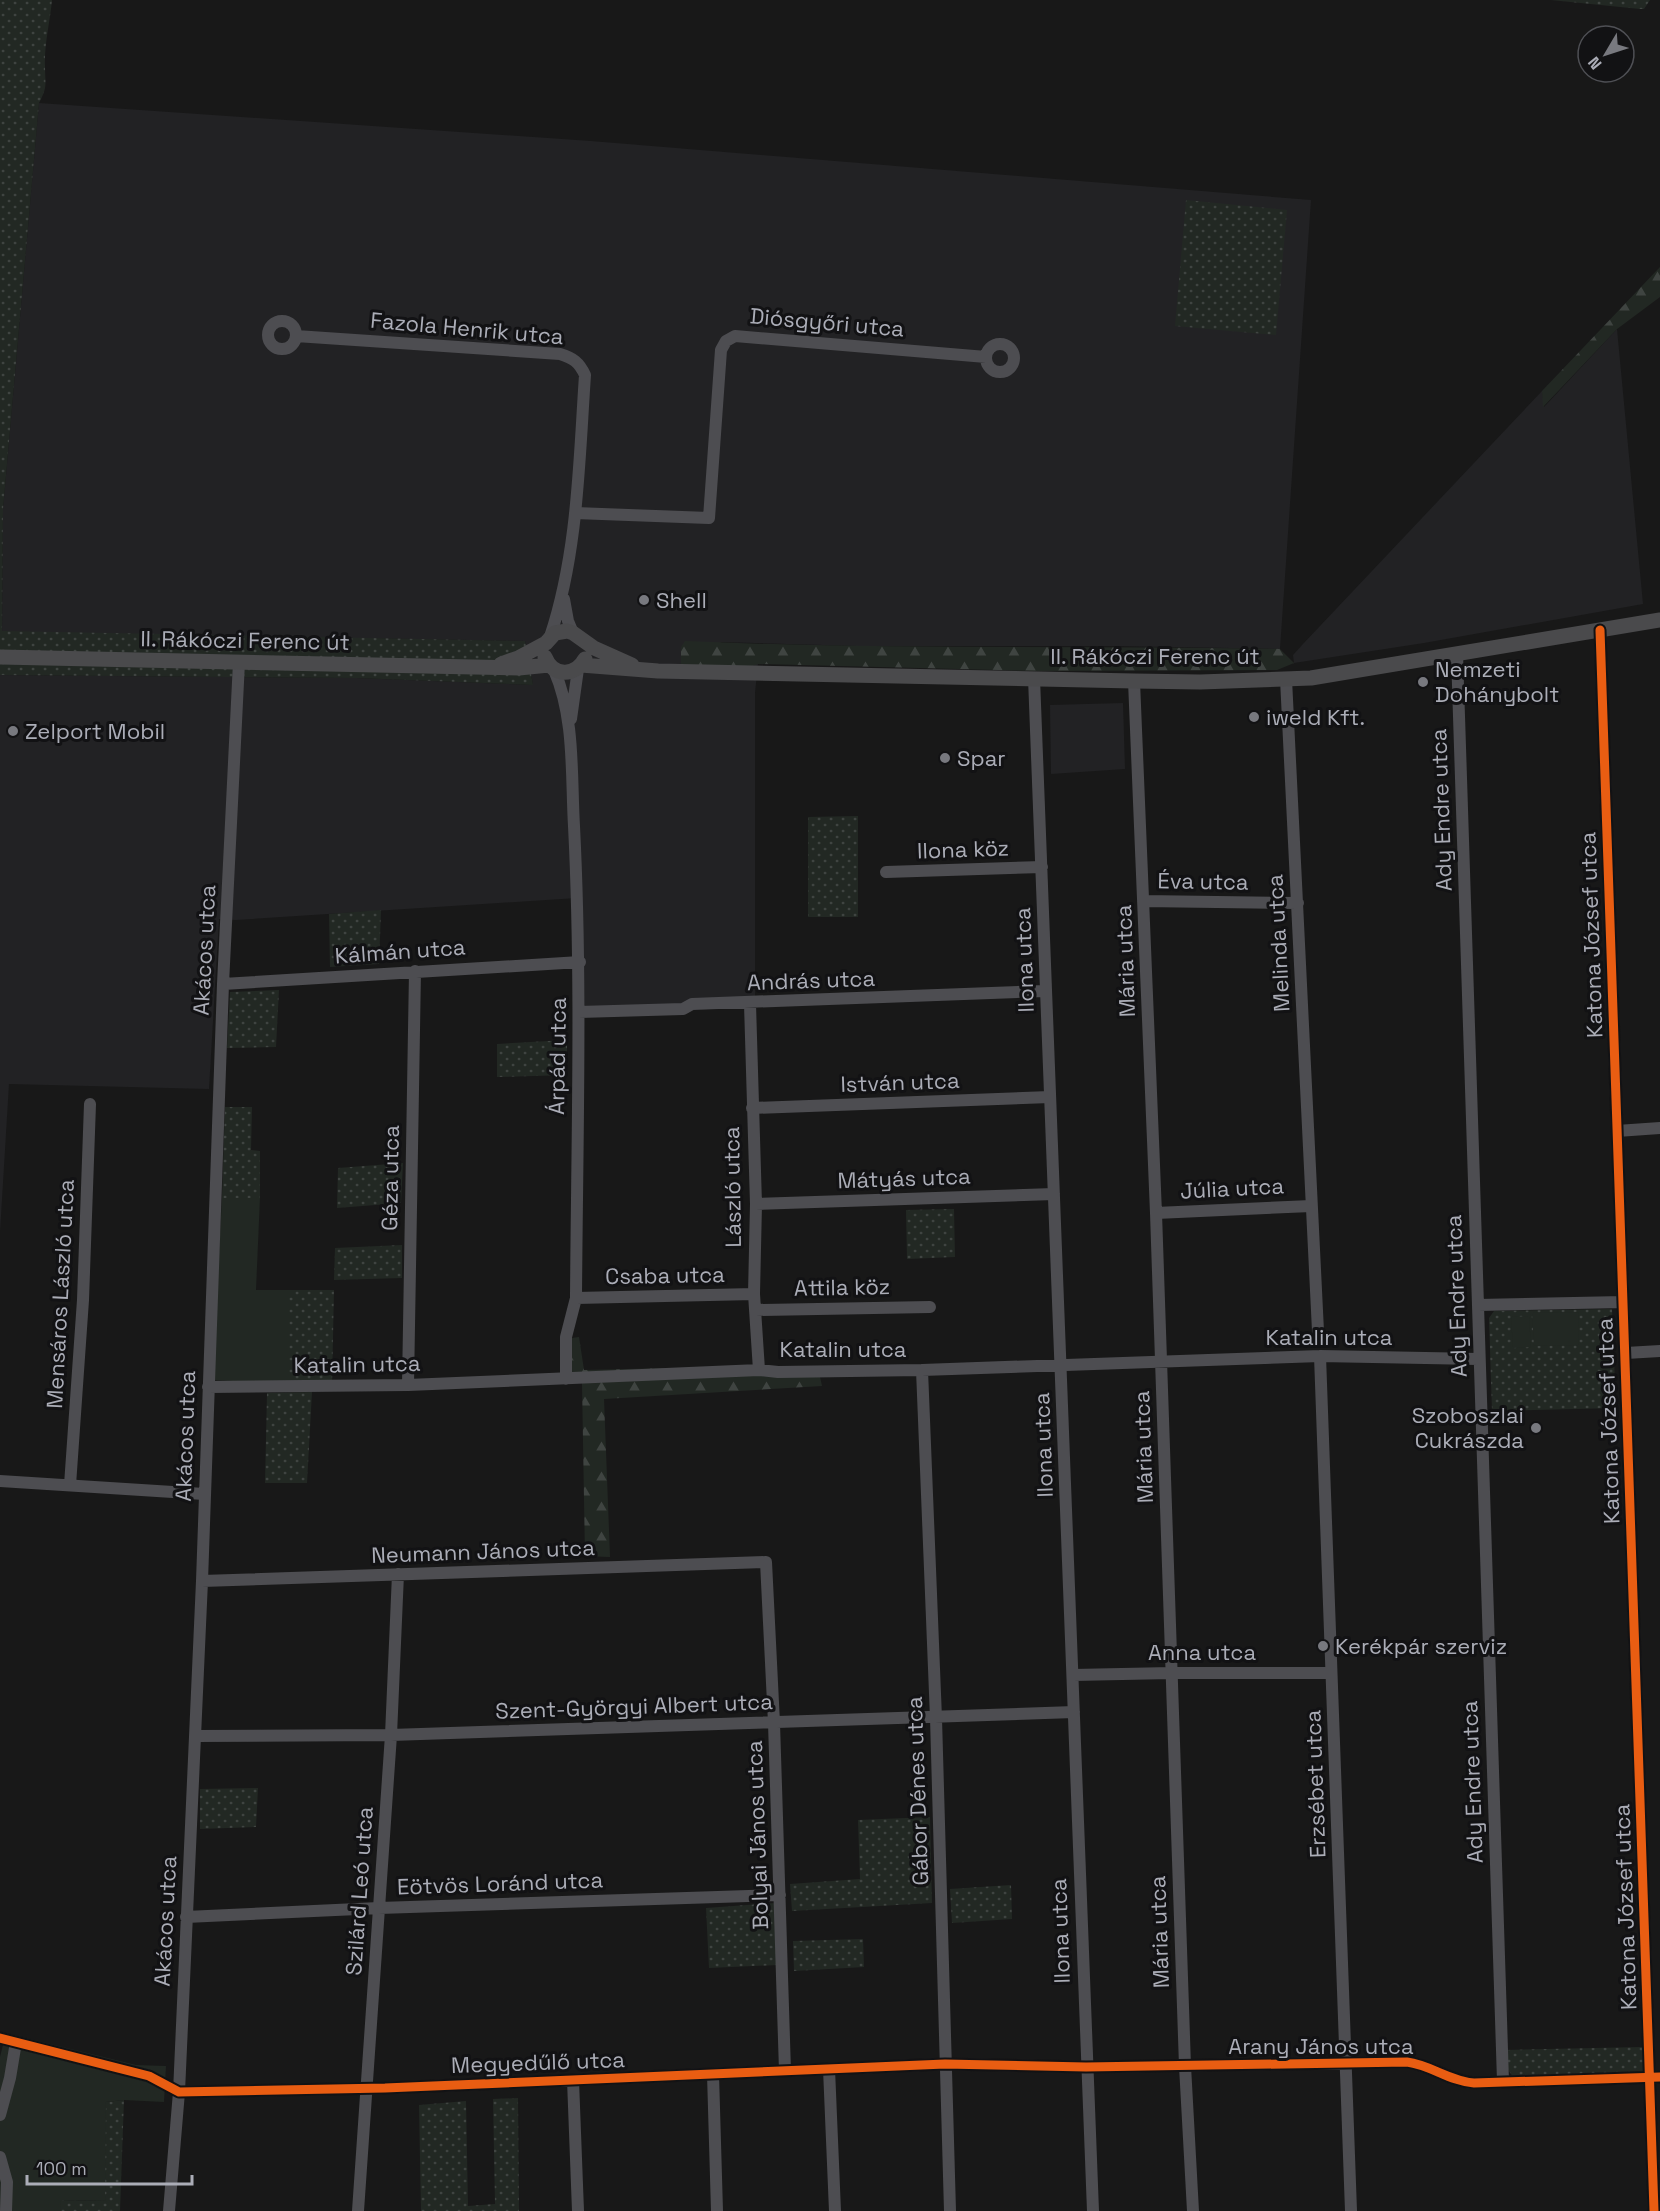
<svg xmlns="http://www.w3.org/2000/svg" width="1660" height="2211" font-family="'Space Grotesk',sans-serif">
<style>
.built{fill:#222224}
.grass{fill:url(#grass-dots)}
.forest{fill:url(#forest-firs)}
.garden{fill:#222823}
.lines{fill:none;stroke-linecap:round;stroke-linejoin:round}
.minor{stroke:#4d4d51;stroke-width:12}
.major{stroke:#4a4a4c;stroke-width:15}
.cycleway-casing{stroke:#121214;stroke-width:13}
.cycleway{stroke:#e95d12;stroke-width:9}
.poi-dot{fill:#78797f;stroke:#121214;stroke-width:2}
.labels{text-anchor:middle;stroke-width:6;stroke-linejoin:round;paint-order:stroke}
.street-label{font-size:22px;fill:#abadb7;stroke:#121214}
.poi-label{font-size:22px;fill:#abadb7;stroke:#121214;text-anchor:start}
</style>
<defs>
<pattern id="grass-dots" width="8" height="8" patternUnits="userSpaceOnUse" patternTransform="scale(1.5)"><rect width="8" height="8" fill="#222823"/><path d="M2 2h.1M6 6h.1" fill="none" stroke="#3f4441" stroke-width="1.8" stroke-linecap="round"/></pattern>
<pattern id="forest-firs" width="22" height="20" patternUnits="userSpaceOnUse" patternTransform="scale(1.5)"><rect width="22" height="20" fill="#222823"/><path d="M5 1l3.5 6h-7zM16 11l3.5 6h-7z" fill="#3f4441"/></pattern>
</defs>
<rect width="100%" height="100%" fill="#181818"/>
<path class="built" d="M39 103 591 141 1311 200 1280 649 1116 646H856L720 642 758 664 755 693V1003L579 1012 577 898 236 920 219 919 209 1089 9 1084 0 1232V675L357 678 533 685 525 641 2 632 3 509Z
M1617 329 1643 604 1424 643 1294 663 1293 655 1303 644 1542 391 1544 407Z
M1123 703 1125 769 1051 774 1050 705Z"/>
<path class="grass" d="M0 0H52C50 22 44 45 45 66 45 84 48 86 39 103L3 509 2 631 525 641 533 685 357 678 0 675Z
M1551 0H1650L1644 9H1640Z
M1186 200 1287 210 1276 335 1175 326Z
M858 816V917H808V817Z
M381 910 379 964 330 967 329 914Z
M279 990 276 1047 227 1048 230 992Z
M567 1040V1075L497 1077V1044Z
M225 1107H252L251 1150 260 1151V1198H222Z
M403 1163 401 1203 337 1208 338 1168Z
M954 1209 955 1257 907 1259 906 1210Z
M402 1245V1278L334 1280 335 1248Z
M289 1290H334L332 1384H289Z
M1612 1309 1616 1408 1492 1411 1489 1318 1494 1311Z
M312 1392 307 1483H265L267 1393Z
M258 1788 256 1827 200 1829V1789Z
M930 1817 932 1903 792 1911 790 1884 860 1879 858 1820Z
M1011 1885 1012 1919 952 1923 950 1889Z
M776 1903 778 1965 709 1968 706 1908Z
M863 1939 864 1967 794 1971 793 1941Z
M1642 2047 1644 2074 1513 2077 1507 2068 1506 2050Z
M518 2098 519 2211H421L419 2105 466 2101 468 2206 495 2204 493 2099Z
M124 2100 120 2211H60V2200L105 2201V2102Z"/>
<path class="forest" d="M1660 267V297L1617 329 1543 407 1542 391Z
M685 641C883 650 1082 645 1280 649L1294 663 1277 670 1037 671 758 664 748 667 681 666V647Z
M579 1337 584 1370 670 1368 820 1377 822 1386 604 1399 610 1557 585 1556 582 1383 569 1371 570 1349 572 1338Z"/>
<path class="garden" d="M222 1198H260L256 1290H289V1384L212 1380Z
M1578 1312 1579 1345 1534 1346 1532 1313Z
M1529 1316 1531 1347 1513 1348 1511 1317Z
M6 2033 136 2065 166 2066 164 2102 124 2100 106 2102 105 2201 61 2200 60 2211H0V2057Z"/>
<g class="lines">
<path class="minor" d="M268 335a14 14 0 1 1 28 0a14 14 0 1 1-28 0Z
M296 336 560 354C573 358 579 362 585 375 579 462 578 553 550 637
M986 358a14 14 0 1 1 28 0a14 14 0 1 1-28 0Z
M575 513 709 518 721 350 726 341 735 336 986 357
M564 599 568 621 573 633
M1600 630 1654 2211
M1457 654 1503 2081
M554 670C575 717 571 775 574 826 582 984 577 1141 576 1298L566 1337V1379
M1034 678 1093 2211
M1286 679 1318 1331
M1134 681 1156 1213 1185 2066 1193 2211
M571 719 578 669
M886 872 1042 867
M1143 901 1298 903
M223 984 580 962
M750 1004 756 1204 754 1294 759 1370
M579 1012 683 1009 692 1004 1045 991
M752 1108 1050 1097
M1617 1131 1660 1128
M756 1204 1054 1194
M1156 1213 1311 1206
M576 1298 754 1294
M1478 1305 1623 1302
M756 1310 930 1307
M1626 1353 1660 1351
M1320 1356 1351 2211
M922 1370 936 1718 950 2211
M408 1385 415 971
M208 1387 408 1385 759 1370 778 1372 922 1370 1320 1356 1478 1359
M0 1481 204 1494
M70 1485 83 1300 90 1104
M202 1581 766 1562 774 1723 785 2071
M1073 1675 1171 1673H1331
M195 1736 391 1735 1074 1712
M186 1917 379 1908 780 1895
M0 2038 149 2076 179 2092 385 2088 945 2064 1086 2067 1407 2062C1431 2065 1449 2081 1474 2083L1660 2077
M829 2069 835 2211
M713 2074 717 2211
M573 2080 578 2211
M0 2115 10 2078 16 2042
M0 2157 7 2182 6 2211
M169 2211 179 2092 202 1581 223 984 239 662
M358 2211 391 1735 398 1574"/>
<path class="major" d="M0 657 519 668 549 665
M545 657C553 677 575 677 585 659
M501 664 518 658 546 643 555 633 567 631 573 633 594 648 632 665
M581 665 658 671 1134 681 1200 682 1311 678 1660 620"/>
<g class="cycleway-casing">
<path id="cycleway" d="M1600 630 1654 2211
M0 2038 149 2076 179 2092 385 2088 945 2064 1086 2067 1407 2062C1431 2065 1449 2081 1474 2083L1660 2077"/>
</g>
<use href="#cycleway" class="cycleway"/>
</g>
<g class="poi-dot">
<circle cx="644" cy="600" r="6"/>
<circle cx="1423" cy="682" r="6"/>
<circle cx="1254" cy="717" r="6"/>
<circle cx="13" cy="731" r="6"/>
<circle cx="945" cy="758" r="6"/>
<circle cx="1536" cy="1428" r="6"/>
<circle cx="1323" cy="1646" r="6"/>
</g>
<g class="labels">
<g class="street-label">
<text transform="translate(827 322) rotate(5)" y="8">Diósgyőri utca</text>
<text transform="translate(467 328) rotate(5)" y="8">Fazola Henrik utca</text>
<text transform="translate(245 640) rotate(1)" y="8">II. Rákóczi Ferenc út</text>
<text x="1155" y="664">II. Rákóczi Ferenc út</text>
<text transform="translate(1441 810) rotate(-92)" y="8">Ady Endre utca</text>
<text transform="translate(963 849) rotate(-2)" y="8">Ilona köz</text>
<text transform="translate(1203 881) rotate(1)" y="8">Éva utca</text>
<text transform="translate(1591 935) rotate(-92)" y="8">Katona József utca</text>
<text transform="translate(1278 943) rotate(-93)" y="8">Melinda utca</text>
<text transform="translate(204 950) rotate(-87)" y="8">Akácos utca</text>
<text transform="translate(400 951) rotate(-4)" y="8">Kálmán utca</text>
<text transform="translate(1024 960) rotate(-92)" y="8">Ilona utca</text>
<text transform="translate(1125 961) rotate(-92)" y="8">Mária utca</text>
<text transform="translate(811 980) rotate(-2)" y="8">András utca</text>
<text transform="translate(557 1056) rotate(-89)" y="8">Árpád utca</text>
<text transform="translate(900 1082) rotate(-2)" y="8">István utca</text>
<text transform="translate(390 1178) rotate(-89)" y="8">Géza utca</text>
<text transform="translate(904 1178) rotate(-2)" y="8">Mátyás utca</text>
<text transform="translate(732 1187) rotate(-91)" y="8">László utca</text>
<text transform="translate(1232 1188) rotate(-3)" y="8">Júlia utca</text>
<text transform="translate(665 1275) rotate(-1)" y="8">Csaba utca</text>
<text transform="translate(842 1287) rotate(-1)" y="8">Attila köz</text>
<text transform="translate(60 1294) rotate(-87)" y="8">Mensáros László utca</text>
<text transform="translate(1456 1296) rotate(-92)" y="8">Ady Endre utca</text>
<text x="1329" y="1345">Katalin utca</text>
<text x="843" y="1357">Katalin utca</text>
<text transform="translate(357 1364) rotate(-1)" y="8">Katalin utca</text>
<text transform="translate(1608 1421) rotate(-92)" y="8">Katona József utca</text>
<text transform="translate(185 1436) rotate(-88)" y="8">Akácos utca</text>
<text transform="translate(1043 1445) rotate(-92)" y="8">Ilona utca</text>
<text transform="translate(1143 1447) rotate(-92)" y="8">Mária utca</text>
<text transform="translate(483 1551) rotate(-2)" y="8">Neumann János utca</text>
<text x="1202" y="1660">Anna utca</text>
<text transform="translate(634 1706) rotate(-2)" y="8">Szent-Györgyi Albert utca</text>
<text transform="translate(1472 1782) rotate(-92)" y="8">Ady Endre utca</text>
<text transform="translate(1315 1784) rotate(-92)" y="8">Erzsébet utca</text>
<text transform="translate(917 1791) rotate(-92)" y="8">Gábor Dénes utca</text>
<text transform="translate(757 1835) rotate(-92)" y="8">Bolyai János utca</text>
<text transform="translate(500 1883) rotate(-2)" y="8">Eötvös Loránd utca</text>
<text transform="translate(359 1891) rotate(-86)" y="8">Szilárd Leó utca</text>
<text transform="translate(1625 1907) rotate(-92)" y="8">Katona József utca</text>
<text transform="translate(165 1921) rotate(-87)" y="8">Akácos utca</text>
<text transform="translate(1060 1931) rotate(-92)" y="8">Ilona utca</text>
<text transform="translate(1159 1932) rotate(-92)" y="8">Mária utca</text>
<text x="1321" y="2054">Arany János utca</text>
<text transform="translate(538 2062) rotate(-2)" y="8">Megyedűlő utca</text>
</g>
<g class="poi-label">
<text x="656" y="608">Shell</text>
<text x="1435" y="677">Nemzeti<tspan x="1435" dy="25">Dohánybolt</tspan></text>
<text x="1266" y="725">iweld Kft.</text>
<text x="25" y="739">Zelport Mobil</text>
<text x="957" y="766">Spar</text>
<text x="1524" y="1423" text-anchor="end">Szoboszlai<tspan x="1524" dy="25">Cukrászda</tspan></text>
<text x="1335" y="1654">Kerékpár szerviz</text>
</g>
</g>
<g transform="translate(1606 54) rotate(231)"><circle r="28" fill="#121214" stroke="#4f5055" stroke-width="1.5"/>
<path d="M0-4.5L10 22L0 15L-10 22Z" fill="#78797f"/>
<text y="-9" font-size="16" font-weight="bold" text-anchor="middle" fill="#abadb7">N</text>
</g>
<path d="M27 2175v9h165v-9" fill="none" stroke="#abadb7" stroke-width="3"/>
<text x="36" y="2175" font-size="18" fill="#abadb7" stroke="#121214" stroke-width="4.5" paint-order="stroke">100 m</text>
</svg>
